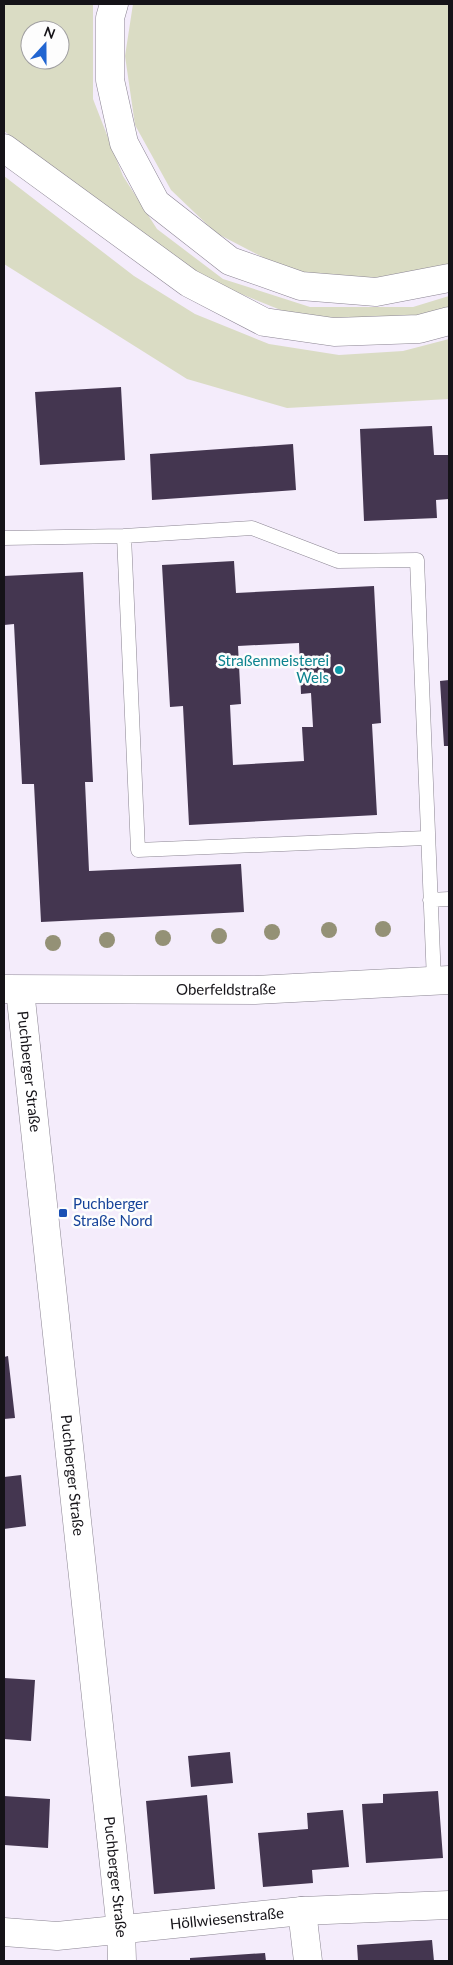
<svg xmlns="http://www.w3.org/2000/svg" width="453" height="1965" font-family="Lato,sans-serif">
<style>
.green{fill:#dadcc4;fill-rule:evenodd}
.building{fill:#443650;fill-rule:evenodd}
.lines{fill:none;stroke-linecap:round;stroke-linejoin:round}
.lane-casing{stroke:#8b8592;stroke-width:15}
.street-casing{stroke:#8b8592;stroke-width:29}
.secondary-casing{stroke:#8b8592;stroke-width:29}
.highway-casing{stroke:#8b8592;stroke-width:29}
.lane{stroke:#fff;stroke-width:14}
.street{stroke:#fff;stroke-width:28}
.secondary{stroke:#fff;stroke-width:28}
.highway{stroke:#fff;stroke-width:28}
.tree{fill:#949176}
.culture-dot{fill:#0f9aa8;stroke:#fdfdfd;stroke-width:2}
.transit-dot{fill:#1a4fb4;stroke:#fdfdfd;stroke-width:2}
.labels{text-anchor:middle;stroke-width:5;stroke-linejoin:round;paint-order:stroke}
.culture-label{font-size:15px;fill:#0d838f;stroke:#fdfdfd;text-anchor:end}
.street-label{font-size:15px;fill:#151318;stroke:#fdfdfd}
.transit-label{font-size:15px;fill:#164399;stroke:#fdfdfd;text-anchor:start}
</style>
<rect width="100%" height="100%" fill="#f4ecfb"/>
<path class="green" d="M4 4H93V99L123 176 157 229 223 279 310 307H413L449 296V309L399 319 298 317 209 281 95 203 4 131ZM30 30H60V60H30Z
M133 4H449V265L363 281 308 275 272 262 216 233 171 190 135 125 125 56Z
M4 176 134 276 195 314 269 344 339 355 403 351 449 339V399L287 408 187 379 4 264Z"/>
<path class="building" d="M121 387 125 460 40 465 35 392Z
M432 426 434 455H449V499L436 500 437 518 364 521 360 429Z
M293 444 296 490 152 500 150 454Z
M234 561 236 593 374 586 381 723 372 724 377 815 189 825 183 706 170 707 162 565ZM299 643 301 694 311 693 313 727H302L304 761 233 765 230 705 241 704 238 646Z
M83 572 93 782H85L89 871 241 864 244 912 41 922 34 784H22L14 624 4 625V576Z
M449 680V746H444L440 681Z
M8 1356 15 1418 4 1419V1357Z
M21 1475 26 1526 4 1529V1477Z
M4 1678 35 1680 31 1741 4 1739Z
M230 1752 233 1783 191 1787 188 1756Z
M438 1791 443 1858 366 1863 362 1804 383 1803V1794Z
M207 1795 215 1889 154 1894 146 1801Z
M4 1796 50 1799 48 1848 4 1845Z
M343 1810 349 1867 312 1870 313 1883 263 1887 258 1833 308 1829 307 1813Z
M432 1940 434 1961H358L357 1945Z
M265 1953 266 1961H190V1958Z"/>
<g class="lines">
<g class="lane-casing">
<path id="lane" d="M4 538 124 536
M426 838 138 850 124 536 252 528 338 561 417 560 434 981
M430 900 449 899"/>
</g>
<g class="street-casing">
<g id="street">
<path id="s1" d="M20 990 121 1930 122 1961"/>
<path d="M302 1911 308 1961"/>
<path id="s2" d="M4 1932 57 1936 302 1911 449 1905"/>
</g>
</g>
<g class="secondary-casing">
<g id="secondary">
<path id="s3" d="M4 989 255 990 449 980"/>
</g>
</g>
<g class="highway-casing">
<path id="highway" d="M114 4 110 18V80L124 143 156 203 230 261 301 286 376 292 449 278
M4 148 189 283 264 322 334 332 419 329 449 321"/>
</g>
<use href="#lane" class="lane"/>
<use href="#street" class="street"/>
<use href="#secondary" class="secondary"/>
<use href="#highway" class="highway"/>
</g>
<g class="tree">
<circle cx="383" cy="929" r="8"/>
<circle cx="329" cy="930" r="8"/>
<circle cx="272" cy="932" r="8"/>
<circle cx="219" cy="936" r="8"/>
<circle cx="163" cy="938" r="8"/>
<circle cx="107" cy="940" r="8"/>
<circle cx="53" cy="943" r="8"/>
</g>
<circle class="culture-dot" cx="339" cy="670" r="5"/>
<rect class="transit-dot" x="58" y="1208" width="10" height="10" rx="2.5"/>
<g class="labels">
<g class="culture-label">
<text x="329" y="666">Straßenmeisterei<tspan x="329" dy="17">Wels</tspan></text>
</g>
<g class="street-label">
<text dy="5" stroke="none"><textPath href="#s3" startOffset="222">Oberfeldstraße</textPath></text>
<text dy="5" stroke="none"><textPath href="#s1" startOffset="82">Puchberger Straße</textPath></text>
<text dy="5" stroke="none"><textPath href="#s1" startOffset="488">Puchberger Straße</textPath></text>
<text dy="5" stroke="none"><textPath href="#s1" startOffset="892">Puchberger Straße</textPath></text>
<text dy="5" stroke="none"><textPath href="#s2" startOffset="224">Höllwiesenstraße</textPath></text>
</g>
<g class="transit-label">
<text x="73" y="1209">Puchberger<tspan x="73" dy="17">Straße Nord</tspan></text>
</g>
</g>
<rect width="453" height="1965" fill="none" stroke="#151318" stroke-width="10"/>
<g transform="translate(45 45) rotate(21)"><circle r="24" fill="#fdfdfd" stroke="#a09fa1"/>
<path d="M0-4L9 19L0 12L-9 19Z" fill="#2165d1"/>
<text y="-8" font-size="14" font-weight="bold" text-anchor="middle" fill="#151318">N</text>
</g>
</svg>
